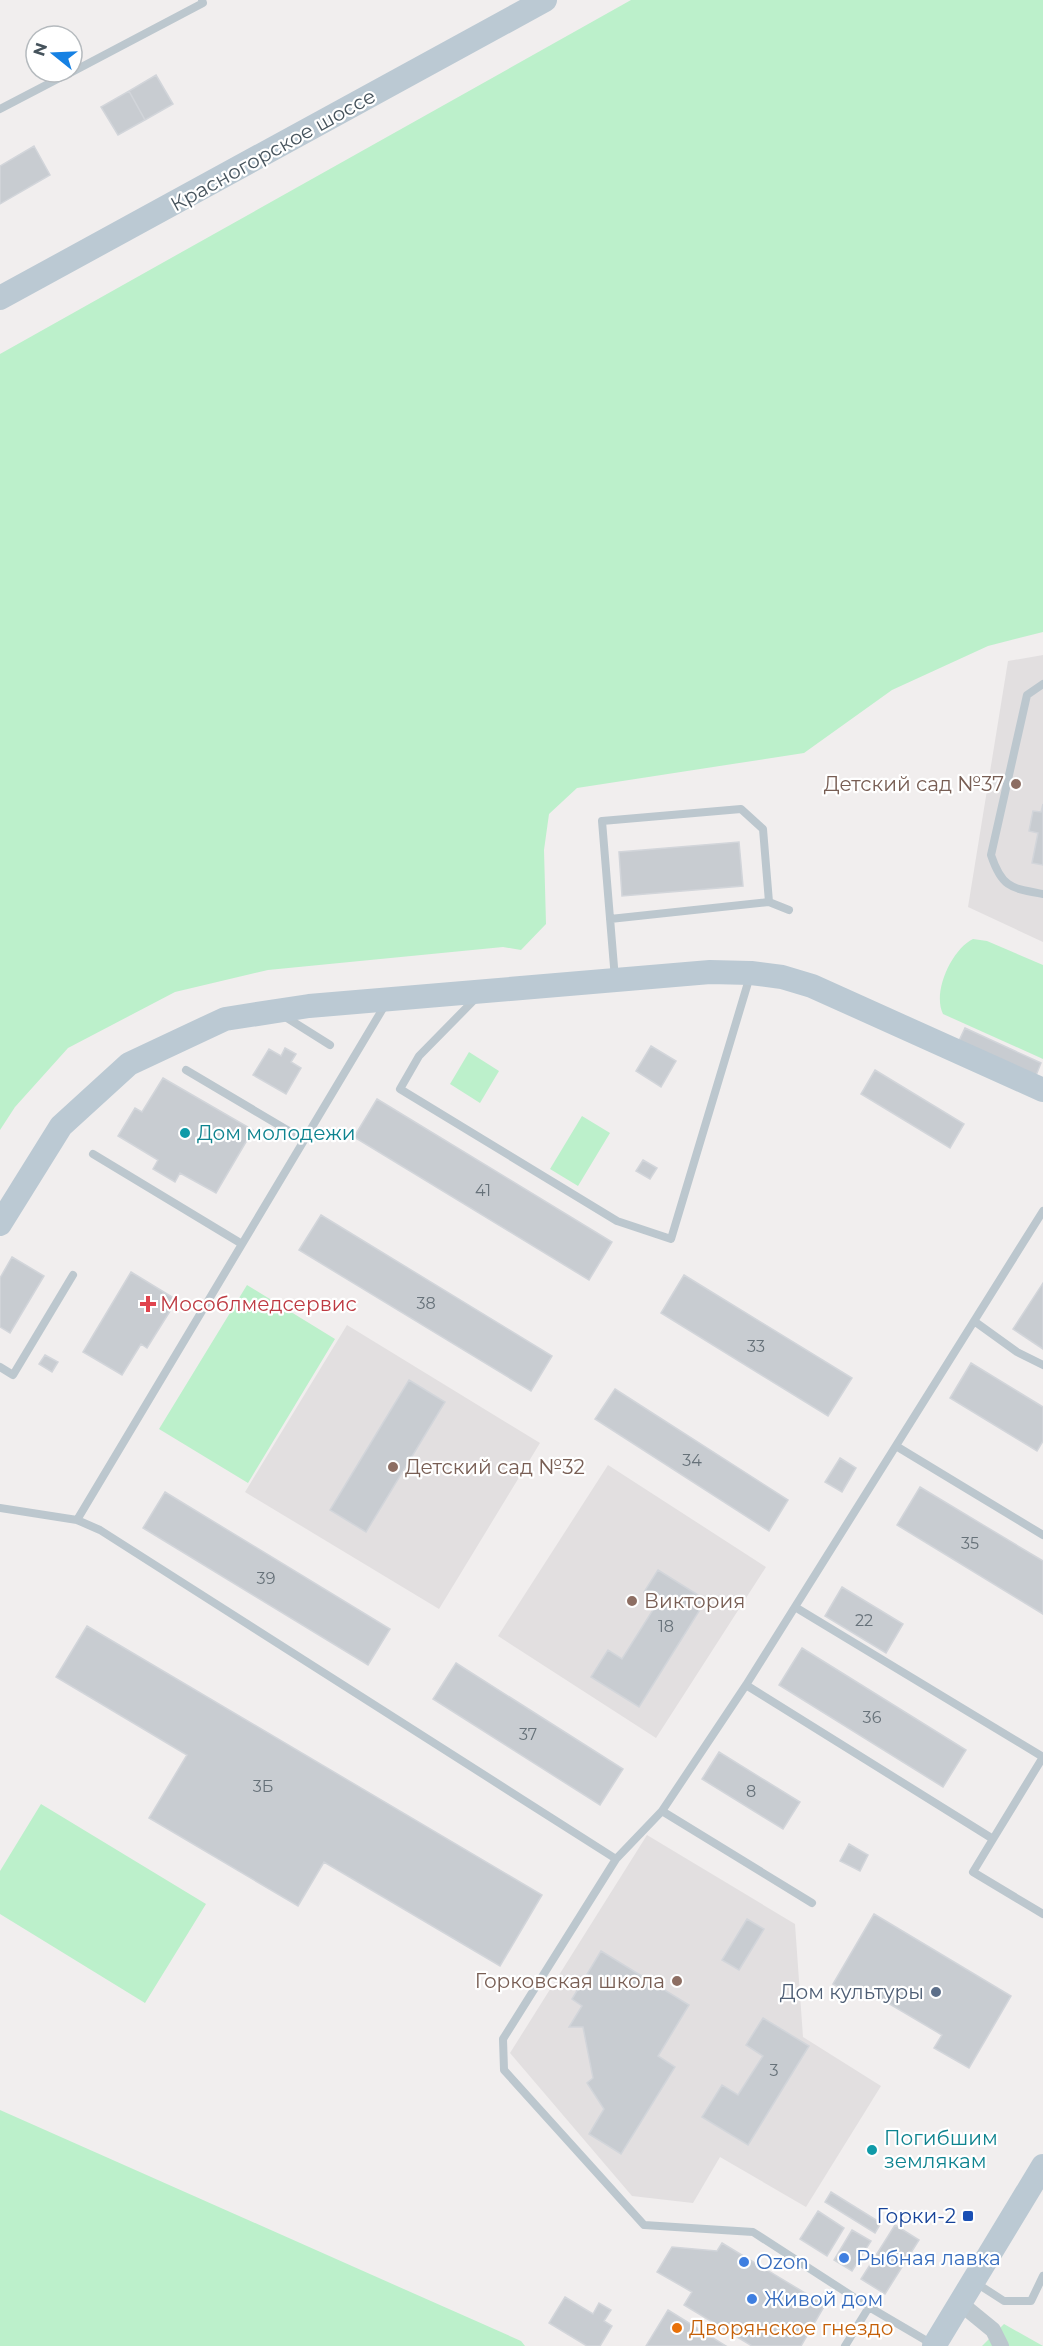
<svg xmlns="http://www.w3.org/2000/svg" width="1043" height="2346" font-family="Montserrat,sans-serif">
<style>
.education{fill:#e2dfe0}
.green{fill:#bcf0cb}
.building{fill:#c8ccd1;stroke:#d2d5da;stroke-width:1.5}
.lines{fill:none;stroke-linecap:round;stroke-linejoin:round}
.lane{stroke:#bcc7ce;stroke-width:8}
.street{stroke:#bcc7ce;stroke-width:16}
.secondary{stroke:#bbc9d3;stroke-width:24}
.education-dot{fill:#8d6e63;stroke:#fff;stroke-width:2}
.culture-dot{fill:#0f9aa8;stroke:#fff;stroke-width:2}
.health-dot{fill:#e0444e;stroke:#fff;stroke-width:2}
.service-dot{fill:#5c6f8a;stroke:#fff;stroke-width:2}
.transit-dot{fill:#1a4fb4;stroke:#fff;stroke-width:2}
.shop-dot{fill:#3f7fe0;stroke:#fff;stroke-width:2}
.food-dot{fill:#e8710a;stroke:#fff;stroke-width:2}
.labels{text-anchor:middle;stroke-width:4.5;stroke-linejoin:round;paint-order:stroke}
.number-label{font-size:16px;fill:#667179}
.street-label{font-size:20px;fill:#46535c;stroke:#fff}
.education-label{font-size:20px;fill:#785e54;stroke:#fff;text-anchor:end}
.culture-label{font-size:20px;fill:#0d838f;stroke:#fff;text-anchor:start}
.health-label{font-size:20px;fill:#be3a42;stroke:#fff;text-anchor:start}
.service-label{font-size:20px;fill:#4e5e75;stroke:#fff;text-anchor:end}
.transit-label{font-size:20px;fill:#164399;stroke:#fff;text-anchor:end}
.shop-label{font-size:20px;fill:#366cbe;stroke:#fff;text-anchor:start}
.food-label{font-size:20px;fill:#c56008;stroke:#fff;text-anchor:start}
</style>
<rect width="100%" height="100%" fill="#f1eeee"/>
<path class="education" d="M1043 655V942L968 907 1008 661Z
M347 1325 540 1443 439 1609 245 1492Z
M608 1465 766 1567 656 1738 498 1636Z
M647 1835 795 1924 803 2037 881 2086 806 2207 720 2157 693 2203 632 2196 510 2053Z"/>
<path class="green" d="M631 0H1043V632L988 646 892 690 804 753 577 788 549 814 544 850 546 924 521 950 503 947 268 970 175 992 68 1048 15 1107 0 1130V354Z
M973 939 987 941 1043 965V1059L943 1014C932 992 952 949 973 939Z
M469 1052 499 1071 480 1103 450 1084Z
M582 1116 610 1133 578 1186 550 1169Z
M247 1285 335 1339 248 1483 159 1429Z
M41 1804 206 1904 145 2003 0 1914V1871Z
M0 2110 521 2341 525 2346H0Z
M1004 2324 1043 2346H982Z"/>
<path class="building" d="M156 75 173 104 145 120 129 91Z
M129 91 145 120 118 135 101 107Z
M34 146 50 175 0 204V166Z
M1043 804V865L1032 863 1038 833 1029 831 1033 811 1041 812Z
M739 842 743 886 622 896 619 852Z
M965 1028 1041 1063 1035 1078 958 1043Z
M651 1046 676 1061 661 1087 636 1071Z
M285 1048 296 1054 291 1062 301 1068 286 1094 253 1075 269 1049 281 1056Z
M875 1070 964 1124 950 1148 861 1094Z
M163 1078 253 1130 216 1193 180 1173 175 1182 153 1169 158 1160 118 1136 135 1108 142 1112Z
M377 1099 612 1242 589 1280 354 1137Z
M643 1160 657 1168 650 1179 636 1171Z
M321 1215 552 1356 531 1391 299 1250Z
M12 1257 44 1276 10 1333 0 1327V1278Z
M131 1272 177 1300 147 1348 141 1344 122 1375 83 1352Z
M684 1275 852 1378 828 1416 661 1313Z
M1043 1283V1349L1013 1329Z
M45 1355 58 1362 52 1372 39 1364Z
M971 1363 1043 1407V1441L1037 1451 950 1398Z
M409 1380 445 1402 366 1532 330 1510Z
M615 1389 788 1500 769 1531 595 1419Z
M840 1458 856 1468 842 1492 825 1482Z
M920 1487 1043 1561V1614L897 1525Z
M165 1492 390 1629 368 1665 143 1528Z
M658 1570 706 1600 639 1707 591 1677 608 1650 622 1659 658 1602 644 1592Z
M842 1587 903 1624 886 1653 825 1616Z
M87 1626 542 1895 500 1966 324 1862 298 1906 149 1818 187 1755 56 1677Z
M802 1648 966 1750 943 1787 779 1685Z
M456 1663 623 1769 600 1805 433 1699Z
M719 1752 800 1802 783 1829 702 1779Z
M849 1844 868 1855 860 1871 840 1861Z
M874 1914 1011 1996 969 2068 934 2048 942 2035 861 1987 855 1997 833 1984Z
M747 1919 764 1929 739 1970 722 1960Z
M601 1951 689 2005 658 2056 675 2067 621 2154 589 2134 604 2109 587 2083 593 2078 583 2027H569L582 2006 572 1999Z
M763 2018 809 2046 748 2145 702 2117 722 2085 738 2095 763 2056 746 2045Z
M831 2192 881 2223 875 2233 825 2202Z
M818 2211 844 2228 827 2256 800 2239Z
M895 2225 919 2240 885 2294 861 2279Z
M852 2230 871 2241 852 2271 834 2260Z
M722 2243 825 2305 801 2346H752L684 2305 692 2292 657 2272 672 2247 717 2251Z
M565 2297 593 2314 599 2303 611 2310 604 2321 612 2326 600 2346H587L549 2323Z
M668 2310 726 2346H646Z"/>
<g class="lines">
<path class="lane" d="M72 72 203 3 202 0
M0 109 71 72
M1043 684 1027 695 991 855C1002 888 1011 888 1043 894
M610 919 769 902
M615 979 602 821 741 809 763 829 769 902 789 910
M477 997 419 1056 400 1089 617 1221 671 1239 750 976
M284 1016 330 1045
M186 1070 304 1140
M93 1154 242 1244
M974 1321 1017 1352 1043 1365
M0 1367 13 1375 73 1275
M896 1446 1043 1535
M0 1508 77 1520 100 1530 616 1859
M77 1520 385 1005
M795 1607 1043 1757
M746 1685 993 1839 1043 1757
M662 1811 812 1903
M993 1839 973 1872 1043 1914
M976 2283 1004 2301H1031L1043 2276
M869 2307 753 2232 644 2225 504 2070 503 2039 616 1859 662 1811 746 1685 1043 1211
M845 2346 869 2307 932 2344"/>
<path class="street" d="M960 2303 993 2330 1001 2346"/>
<path class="secondary" d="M0 298 545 0
M0 1224 61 1126 129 1064 225 1019 309 1006 710 972 751 973 782 977 812 986 1043 1090
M934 2346 1043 2166"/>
</g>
<g class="education-dot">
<circle cx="1016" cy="784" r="6"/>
<circle cx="393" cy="1467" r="6"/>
<circle cx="632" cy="1601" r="6"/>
<circle cx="677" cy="1981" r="6"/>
</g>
<g class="culture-dot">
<circle cx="185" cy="1133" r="6"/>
<circle cx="872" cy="2150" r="6"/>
</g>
<path class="health-dot" d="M145 1295h6v6h6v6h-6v6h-6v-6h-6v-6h6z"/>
<circle class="service-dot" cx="936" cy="1992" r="6"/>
<rect class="transit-dot" x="962" y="2210" width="12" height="12" rx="3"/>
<g class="shop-dot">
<circle cx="844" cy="2258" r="6"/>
<circle cx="744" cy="2262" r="6"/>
<circle cx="752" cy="2299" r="6"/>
</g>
<circle class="food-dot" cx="677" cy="2328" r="6"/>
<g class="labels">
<g class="number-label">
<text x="483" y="1196">41</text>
<text x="426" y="1309">38</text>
<text x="756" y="1352">33</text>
<text x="692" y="1466">34</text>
<text x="970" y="1549">35</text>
<text x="266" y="1584">39</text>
<text x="864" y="1626">22</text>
<text x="666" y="1632">18</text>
<text x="872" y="1723">36</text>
<text x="528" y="1740">37</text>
<text x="263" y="1792">3Б</text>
<text x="751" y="1797">8</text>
<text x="774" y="2076">3</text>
</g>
<g class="street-label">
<text transform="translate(273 150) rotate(-29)" y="7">Красногорское шоссе</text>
</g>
<g class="education-label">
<text x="1004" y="791">Детский сад №37</text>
<text x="405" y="1474" text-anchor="start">Детский сад №32</text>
<text x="644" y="1608" text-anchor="start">Виктория</text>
<text x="665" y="1988">Горковская школа</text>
</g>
<g class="culture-label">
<text x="197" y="1140">Дом молодежи</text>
<text x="884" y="2145">Погибшим<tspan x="884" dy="23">землякам</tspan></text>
</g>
<g class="health-label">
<text x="160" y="1311">Мособлмедсервис</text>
</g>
<g class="service-label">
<text x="924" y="1999">Дом культуры</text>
</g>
<g class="transit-label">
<text x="956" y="2223">Горки-2</text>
</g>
<g class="shop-label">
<text x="856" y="2265">Рыбная лавка</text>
<text x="756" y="2269">Ozon</text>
<text x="764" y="2306">Живой дом</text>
</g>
<g class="food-label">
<text x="689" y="2335">Дворянское гнездо</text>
</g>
</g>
<g transform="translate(54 54) rotate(288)"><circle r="28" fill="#ffffff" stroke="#b5babe" stroke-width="1.5"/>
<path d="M0-4.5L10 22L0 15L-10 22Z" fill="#1681e3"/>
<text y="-9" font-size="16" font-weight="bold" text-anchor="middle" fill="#46535c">N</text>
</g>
</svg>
